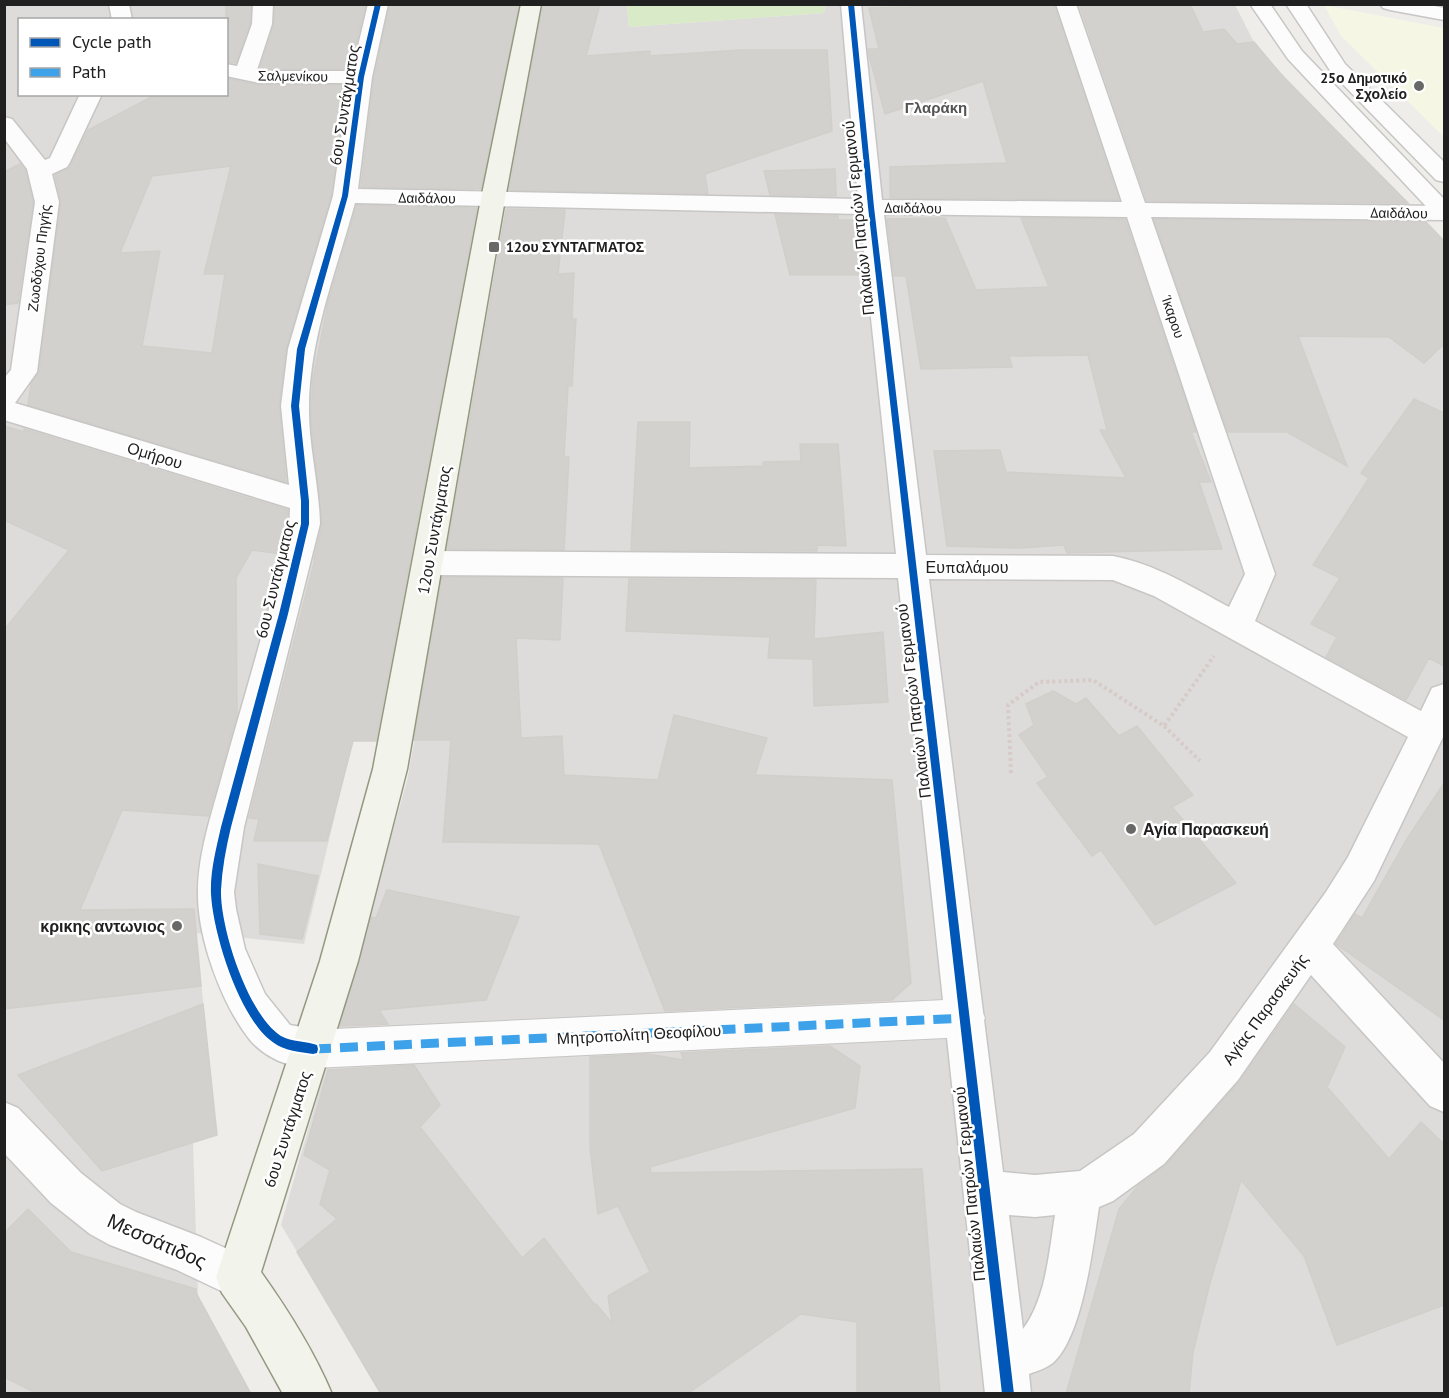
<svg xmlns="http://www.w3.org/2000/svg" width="1449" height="1398" font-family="'PT Sans',sans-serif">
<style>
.residential{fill:#dddcda;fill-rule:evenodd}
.education{fill:#f6f6e5}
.grass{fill:#d9eac9}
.building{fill:#d2d1ce;stroke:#d1cfca;stroke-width:1.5;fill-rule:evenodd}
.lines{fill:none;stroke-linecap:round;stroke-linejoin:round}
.pedestrian-casing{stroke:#c7c6c5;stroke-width:2}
.minor-casing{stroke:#c7c6c5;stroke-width:3}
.tertiary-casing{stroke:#c7c6c5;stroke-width:3}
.secondary-casing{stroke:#959881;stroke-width:3}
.path{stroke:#d7cbc8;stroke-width:4;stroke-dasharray:3 3;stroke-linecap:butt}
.pedestrian{fill:#fcfcfc;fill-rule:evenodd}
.minor{fill:#fcfcfc;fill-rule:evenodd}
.tertiary{fill:#fcfcfc;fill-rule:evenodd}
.secondary{fill:#f2f4ec;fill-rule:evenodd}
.quiet{stroke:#3da2ea;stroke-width:9;stroke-dasharray:18 9;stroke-linecap:butt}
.cycleway-casing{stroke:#fff;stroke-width:4}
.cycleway{fill:#0057b8;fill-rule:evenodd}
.poi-dot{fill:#686866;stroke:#fff;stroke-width:2}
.labels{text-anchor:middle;stroke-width:5;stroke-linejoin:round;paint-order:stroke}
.far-street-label{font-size:14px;fill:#202020;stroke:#fff}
.far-poi-label{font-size:14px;font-weight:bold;fill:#202020;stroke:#fff;text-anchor:end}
.far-neighbourhood-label{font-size:15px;font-weight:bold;fill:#535353;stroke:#fff}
.street-label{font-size:16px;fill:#202020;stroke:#fff}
.poi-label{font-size:16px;font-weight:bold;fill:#202020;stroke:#fff;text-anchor:start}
.near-street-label{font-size:20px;fill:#202020;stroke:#fff}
</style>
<rect width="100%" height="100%" fill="#eeede9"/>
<path class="residential" d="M825 4 1235 5 1254 42 1266 57 1444 241V1393H382L281 1225 407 781 458 506 508 208 547 5H627L629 27 824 13Z
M5 5H514L395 566 304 944 196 933 217 1135 193 1143 198 1295 251 1393 5 1394ZM20 20H226V94H20Z"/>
<path class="education" d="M1324 5 1444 28V137L1341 36Z"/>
<path class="grass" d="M627 5 825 4V5L824 13 629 27Z"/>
<path class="building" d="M226 4H251L250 24 236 63 226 62Z
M275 4H366L350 69H260L274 25Z
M390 4H519L481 189 361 187 374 77Z
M543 4H600L586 56 650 51V56L741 50H827L832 131 705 174 708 194 509 190Z
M910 4H1054L1119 200 890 198V167L1007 163 983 81 885 114 868 52V49H879L869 8 910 7Z
M1079 4H1190L1203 32 1224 29 1237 44 1254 42 1284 78 1408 203 1147 201Z
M226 78 260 85H346L331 196 286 349 279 406 286 482 28 405 31 384 39 372 61 202 55 175 69 168 88 130 157 94H226ZM231 166 204 274H225L212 353 142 346 160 251 120 253 152 176Z
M20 164 25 170 33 202 18 303 4 305V172Z
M835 169 836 196 770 195 764 171Z
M357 205 477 208 376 741H353L327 841H254L259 819 249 818 315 559H314L322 525 311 419 313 379 328 303Z
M506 209 565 210 558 274 574 273 572 319H576L572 386H568L564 457H569L564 550 447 549Z
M775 214 838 216V220H858L864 275H790Z
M945 218 976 290 1049 287 1021 218 1125 219 1196 432H1191L1211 482H1199L1222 549 1067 553 1064 545 1020 548 947 546 934 451 1000 450 1006 472 1126 478 1100 430H1107L1088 355 1009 356 1012 367 921 369 906 276H894L887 219Z
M1154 219 1426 222 1444 241V344L1424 363 1389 337 1298 336 1347 466 1287 432H1228Z
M1414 399 1444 413V666L1429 658 1406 700 1326 657 1337 637 1311 624 1340 578 1313 565 1369 478 1361 473Z
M638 422H690L689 468 763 466V462L801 461 800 444H838L846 546 817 545V551L631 550Z
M4 426 24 432V429L288 510 281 554 252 550 236 578 237 716 208 816 122 810 80 910 194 909 201 986 4 1009V630L69 550 4 520Z
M442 577 563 578 560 640 516 638 521 738 562 736 564 775 658 780 674 715 767 738 755 775 892 780 911 983 892 1000 665 1011 599 844 443 842 451 740H414Z
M629 579 816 580 814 639 883 632 888 702 814 706 813 659 768 658 770 637 626 631Z
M1053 691 1076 704 1086 698 1119 736 1137 726 1193 795 1172 807 1236 883 1155 925 1101 850 1092 856 1037 783 1048 777 1019 735 1034 725 1026 704Z
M1444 783V1020L1336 944 1355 914 1362 918 1407 839Z
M258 864 318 876 302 939 260 934Z
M387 890 519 917 486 1000 379 1010 388 1024 340 1026 371 917 376 918Z
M203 1004 217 1135 102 1171 18 1075Z
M1294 1004 1345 1047 1327 1087 1389 1159 1421 1122 1444 1144V1305L1337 1345 1304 1256 1241 1180 1210 1283 1193 1352 1189 1394H1066L1119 1209 1138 1186 1166 1165 1240 1081Z
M830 1046 860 1066 855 1108 650 1167 651 1173 922 1169 940 1394H857V1322L801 1314 687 1394H381L297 1252 337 1219 320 1204 330 1170 304 1155 328 1070 414 1065 440 1105 420 1127 522 1258 544 1238 594 1304H596L612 1323 608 1296 650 1272 618 1206 598 1214 590 1148V1057L647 1054 684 1060 681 1053Z
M28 1209 71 1252 196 1289V1293L251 1394H38L4 1377V1233Z"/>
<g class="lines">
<g class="pedestrian-casing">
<path id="pedestrian" d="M966 999 979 1005 985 1018 979 1031 966 1037 313 1068 300 1062 294 1049 300 1036 313 1030Z"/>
</g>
<g class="minor-casing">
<path id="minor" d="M109 4H129L132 20H112Z
M253 4H273L272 24 257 70 260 71H352L368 4H388L372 77 358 189 858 199 841 4H861L882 200 1122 202 1056 4H1076L1145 203 1444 206V220L1151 217 1275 574 1255 621 1421 711 1432 688 1444 684V735L1374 881 1333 944 1444 1063V1112L1430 1106 1311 975 1238 1080 1164 1164 1113 1201 1099 1207C1093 1246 1083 1334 1054 1362 1047 1368 1037 1371 1029 1374L1031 1394H985L898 578 428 575 417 571 413 563 417 555 428 551 896 554 860 214 355 203C337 269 310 336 309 405 308 443 319 484 320 524L244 827 234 892 236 909 245 949 265 994 290 1025 313 1029 327 1035 333 1049 327 1063C301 1074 268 1061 250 1040 222 1005 197 937 198 892 198 853 212 813 222 776 238 718 256 659 271 601 279 570 290 539 290 508L4 420V378L11 370 35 202 27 169 4 138V117L12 119 45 160 50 158 80 94H102L70 162 67 167 52 174 59 202 37 372 15 403 289 485 281 406 288 349 333 196 349 83H260L226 76V64L237 66 252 24ZM884 214 1127 217 1245 574 1229 607C1192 587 1155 564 1113 556L926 555ZM929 579 1113 580 1154 596 1408 737 1348 857 1326 892 1210 1052 1134 1134 1080 1171 1035 1175 1003 1172ZM1009 1215 1035 1217 1055 1215C1049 1252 1046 1299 1023 1329Z
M1380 4H1425L1444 8V20L1390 10 1383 8Z"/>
</g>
<g class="tertiary-casing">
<path id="tertiary" d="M1250 4H1270L1302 51 1444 199V219L1436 217 1288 59Z
M1286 4H1306L1345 64 1444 162V182L1436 180 1331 72Z
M4 1102 18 1108 81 1173 120 1204 136 1212 201 1237 254 1261 260 1277 254 1293 238 1299 177 1270 110 1245 90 1234 51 1203 4 1153Z"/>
</g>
<g class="secondary-casing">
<path id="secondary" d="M521 4H541L505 199 407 769 358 961 261 1272C288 1310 314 1351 332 1394H283L246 1327 222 1293 216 1277 320 961 373 769 481 199Z"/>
</g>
<path class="path" d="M1164 726 1200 761
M1011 773 1008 705 1039 682 1093 680 1164 726 1214 656"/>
<use href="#pedestrian" class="pedestrian"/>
<use href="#minor" class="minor"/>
<use href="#tertiary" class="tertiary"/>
<use href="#secondary" class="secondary"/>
<path class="quiet" d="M313 1049 966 1018"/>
<g class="cycleway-casing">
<path id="cycleway" d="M375 4H381L364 77 348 196 305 349 299 406 309 501V524L288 614 231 827C226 848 222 869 221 890 220 928 248 1015 281 1036 292 1042 306 1041 317 1045L318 1049 317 1053 313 1054C300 1052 285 1051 274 1043 240 1021 213 934 211 894 210 872 216 849 221 827L279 614 301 524V501L291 406 297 349 342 196 358 77Z
M848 4H854L874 207 1014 1394H1002L868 207Z"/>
</g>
<use href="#cycleway" class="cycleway"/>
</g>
<g class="poi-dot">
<circle cx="1419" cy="86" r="6"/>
<rect x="488" y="241" width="12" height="12" rx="3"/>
<circle cx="1131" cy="829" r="6"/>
<circle cx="177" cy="926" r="6"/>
</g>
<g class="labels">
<g class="far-street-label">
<text transform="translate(293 76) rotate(1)" y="5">Σαλμενίκου</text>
<text transform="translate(427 198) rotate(1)" y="5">Δαιδάλου</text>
<text transform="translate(913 208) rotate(1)" y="5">Δαιδάλου</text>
<text transform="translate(1399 213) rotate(1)" y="5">Δαιδάλου</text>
<text transform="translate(39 258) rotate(-83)" y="5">Ζωοδόχου Πηγής</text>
<text transform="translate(1173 317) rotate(71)" y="5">Ίκαρου</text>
</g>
<g class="far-poi-label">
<text x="1407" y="83">25ο Δημοτικό<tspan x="1407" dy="16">Σχολείο</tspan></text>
<text x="506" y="252" text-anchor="start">12ου ΣΥΝΤΑΓΜΑΤΟΣ</text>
</g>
<g class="far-neighbourhood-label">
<text x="936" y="113">Γλαράκη</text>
</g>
<g class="street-label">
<text transform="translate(344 105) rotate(-81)" y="6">6ου Συντάγματος</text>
<text transform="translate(858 218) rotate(-96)" y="6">Παλαιών Πατρών Γερμανού</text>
<text transform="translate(155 455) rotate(17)" y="6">Ομήρου</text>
<text transform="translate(434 530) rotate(-80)" y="6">12ου Συντάγματος</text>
<text x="967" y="573">Ευπαλάμου</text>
<text transform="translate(275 579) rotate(-76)" y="6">6ου Συντάγματος</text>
<text transform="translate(913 701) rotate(-97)" y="6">Παλαιών Πατρών Γερμανού</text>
<text transform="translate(1265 1009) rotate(-54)" y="6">Αγίας Παρασκευής</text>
<text transform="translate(639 1034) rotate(-3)" y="6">Μητροπολίτη Θεοφίλου</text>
<text transform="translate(287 1129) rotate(-72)" y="6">6ου Συντάγματος</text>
<text transform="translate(969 1184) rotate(-96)" y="6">Παλαιών Πατρών Γερμανού</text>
</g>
<g class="poi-label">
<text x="1143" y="835">Αγία Παρασκευή</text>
<text x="165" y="932" text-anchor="end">κρικης αντωνιος</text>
</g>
<g class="near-street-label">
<text transform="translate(157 1241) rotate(24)" y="7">Μεσσάτιδος</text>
</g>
</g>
<rect width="1449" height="1398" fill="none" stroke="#202020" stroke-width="12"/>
<rect x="18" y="18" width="210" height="78" fill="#ffffff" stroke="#a6a6a6" stroke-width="1.5"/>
<rect x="30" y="38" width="30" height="9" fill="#0057b8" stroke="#a6a6a6" stroke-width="1.5"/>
<text x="72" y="48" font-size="18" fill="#202020">Cycle path</text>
<rect x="30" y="68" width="30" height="9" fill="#3da2ea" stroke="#a6a6a6" stroke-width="1.5"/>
<text x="72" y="78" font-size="18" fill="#202020">Path</text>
</svg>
